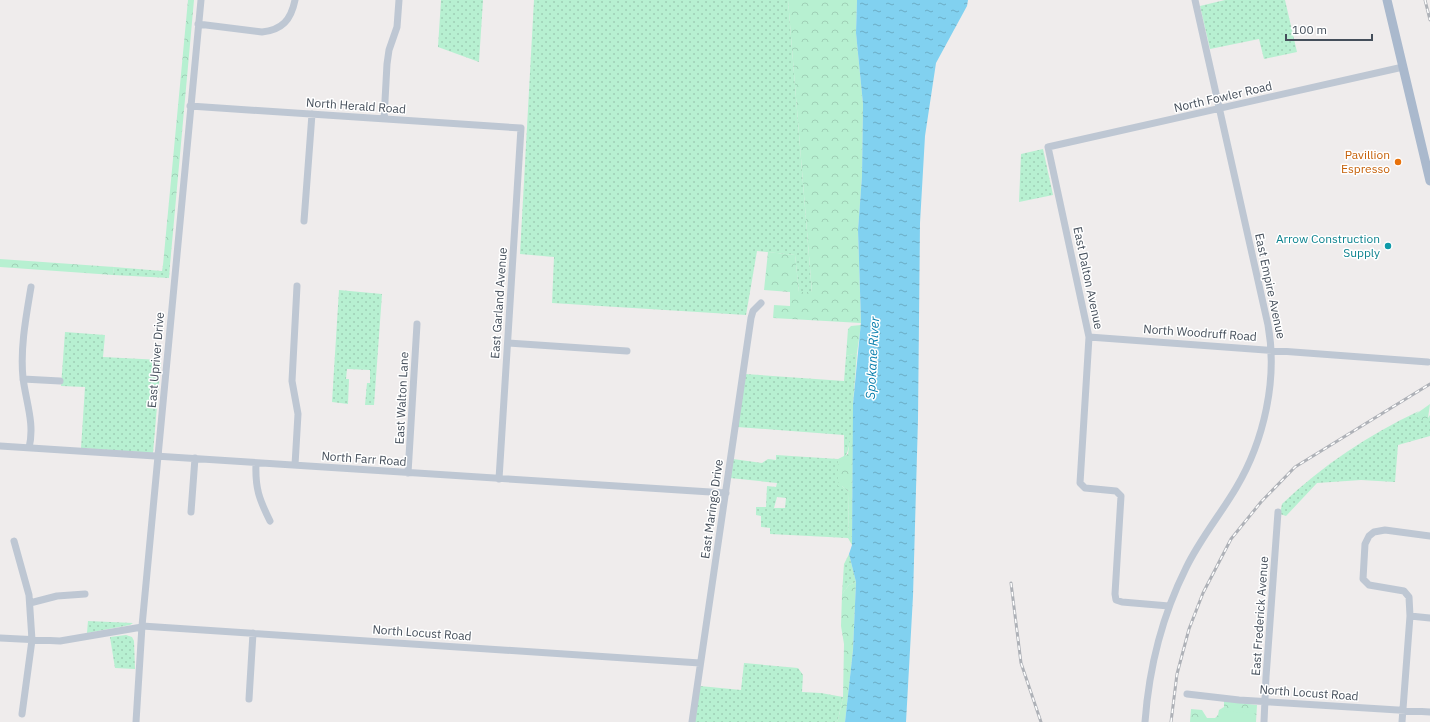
<svg xmlns="http://www.w3.org/2000/svg" width="1430" height="722" font-family="'IBM Plex Sans',sans-serif">
<style>
.grass{fill:url(#grass-dots);fill-rule:evenodd}
.forest{fill:url(#forest-crowns)}
.garden{fill:#b7f0d1}
.water{fill:url(#water-ripples)}
.lines{fill:none;stroke-linecap:round;stroke-linejoin:round}
.minor{stroke:#bec7d3;stroke-width:7}
.major{stroke:#aab9cd;stroke-width:9}
.rail-casing{stroke:#aeb1b7;stroke-width:3}
.rail{stroke:#fff;stroke-width:1.5;stroke-dasharray:4.5;stroke-linecap:butt}
.food-dot{fill:#e8710a;stroke:#fff;stroke-width:1.5}
.culture-dot{fill:#0f9aa8;stroke:#fff;stroke-width:1.5}
.labels{text-anchor:middle;stroke-width:3;stroke-linejoin:round;paint-order:stroke}
.street-label{font-size:12px;fill:#444e5a;stroke:#fff}
.food-label{font-size:12px;fill:#c56008;stroke:#fff;text-anchor:end}
.culture-label{font-size:12px;fill:#0d838f;stroke:#fff;text-anchor:end}
.water-label{font-size:13px;font-style:italic;fill:#057dac;stroke:#fff}
</style>
<defs>
<pattern id="grass-dots" width="8" height="8" patternUnits="userSpaceOnUse"><rect width="8" height="8" fill="#b7f0d1"/><path d="M2 2h.1M6 6h.1" fill="none" stroke="#9fcfb6" stroke-width="1.8" stroke-linecap="round"/></pattern>
<pattern id="forest-crowns" width="20" height="18" patternUnits="userSpaceOnUse"><rect width="20" height="18" fill="#b7f0d1"/><path d="M2 6a3 3 0 1 1 6 0M12 15a3 3 0 1 1 6 0" fill="none" stroke="#9fcfb6"/></pattern>
<pattern id="water-ripples" width="26" height="14" patternUnits="userSpaceOnUse"><rect width="26" height="14" fill="#81d1f0"/><path d="M2 4q2-2 4 0t4 0M15 11q2-2 4 0t4 0" fill="none" stroke="#6bacc5"/></pattern>
</defs>
<rect width="100%" height="100%" fill="#efecec"/>
<path class="grass" d="M441 0H483L479 62 438 47Z
M534 0H788L812 293 799 292 795 255 757 251 746 315 552 303 554 257 520 254Z
M1225 0H1285L1297 52 1264 59 1259 39 1210 49 1200 6Z
M1043 149 1053 195 1019 202 1021 154Z
M163 265H170L169 278 113 275 114 267 162 271Z
M339 290 382 294 374 405H365L367 383H370V370L347 369 346 379H349L348 404 332 402Z
M65 332 105 335 103 357 161 360 153 453 81 448 85 387 61 386Z
M857 353 853 404V435C848 442 850 451 844 458V435L737 427 745 374 844 381 846 356Z
M1419 411 1416 414 1428 418 1430 415V436L1398 445 1395 482 1361 480 1317 483 1286 516 1280 514 1282 504C1323 465 1368 435 1419 411Z
M776 455 838 459V486H842L849 492 848 538 770 534V528L761 527V516L756 515V507H766L767 486 776 487 777 483 730 478 733 459 762 463 768 459 776 460ZM777 497 786 498 785 508H774Z
M849 554 856 582 849 585 842 594 844 564Z
M88 621 133 623 130 625 87 633Z
M126 635 132 637 134 641 135 669 115 668 110 637Z
M744 663 798 668 803 675 802 692 821 693 843 697 838 720 835 722H694L700 686 741 690Z"/>
<path class="forest" d="M188 0H194L170 265H163Z
M788 0H857L856 33 863 104 862 176 858 230 861 323 773 318 774 305 790 306V292L764 290 768 252 795 255 799 292H812Z
M0 259 114 267 113 275 0 267Z
M861 325 857 353 846 356 848 329 851 326Z
M1430 404 1428 418 1424 421H1420L1416 414Z
M853 435 852 545 848 538 849 492 842 486H838V459L848 454 850 439Z
M856 582 853 650 845 722H835L838 720 843 697 844 644 841 626 842 594 849 585Z
M1224 701 1257 705 1256 722H1190L1191 709 1202 710 1207 718H1215L1218 715 1219 710 1224 707Z"/>
<path class="garden" d="M1225 711 1255 714 1254 722H1213Z"/>
<path class="water" d="M857 0H968L967 6 936 63 925 136 920 223 918 419 913 596 906 722H845L853 650 856 582 849 554 852 545 853 404 861 322 858 230 862 176 863 104 856 33Z"/>
<g class="lines">
<path class="minor" d="M198 24 262 32C282 30 291 20 295 0
M190 106 521 128 499 479
M384 119 387 64 389 50 397 27 399 0
M304 221 312 114
M1089 337 1428 362
M508 343 627 351
M23 379 60 381
M0 446 726 493
M29 448C35 424 26 402 23 378 20 348 26 317 31 287
M256 463C255 488 259 499 270 521
M295 465 298 414 292 381 297 286
M408 473 417 324
M191 512 195 458
M14 541 29 595 32 640 22 714
M30 603 57 596 85 594
M1169 606 1122 602 1116 600 1115 594 1121 496 1116 491 1085 488 1080 483 1089 337 1048 147 1403 67
M1410 616 1430 618
M142 626 700 663
M0 638 60 641 142 627
M1187 694 1239 700 1430 712
M249 699 253 633
M136 722 142 626 201 0
M692 722 751 318 753 311 761 303
M1145 722C1149 668 1162 616 1186 568 1200 539 1220 515 1236 488 1264 441 1278 379 1268 325L1195 0
M1264 722 1266 677 1278 512
M1402 722 1410 616 1409 597 1404 591 1369 585 1363 579 1365 544 1369 536 1374 532 1385 530 1430 536"/>
<path class="major" d="M1387 0 1430 181"/>
<g class="rail-casing">
<path id="rail" d="M1425 0 1430 20
M1011 583 1021 663 1041 722
M1171 722 1177 674 1189 629 1203 593 1231 539 1261 502 1295 467 1430 384"/>
</g>
<use href="#rail" class="rail"/>
</g>
<circle class="food-dot" cx="1398" cy="162" r="4"/>
<circle class="culture-dot" cx="1388" cy="246" r="4"/>
<g class="labels">
<g class="street-label">
<text transform="translate(1223 97) rotate(-13)" y="4">North Fowler Road</text>
<text transform="translate(356 106) rotate(4)" y="4">North Herald Road</text>
<text transform="translate(1088 278) rotate(78)" y="4">East Dalton Avenue</text>
<text transform="translate(1270 286) rotate(78)" y="4">East Empire Avenue</text>
<text transform="translate(499 303) rotate(-86)" y="4">East Garland Avenue</text>
<text transform="translate(1200 333) rotate(4)" y="4">North Woodruff Road</text>
<text transform="translate(156 360) rotate(-85)" y="4">East Upriver Drive</text>
<text transform="translate(402 398) rotate(-87)" y="4">East Walton Lane</text>
<text transform="translate(364 459) rotate(4)" y="4">North Farr Road</text>
<text transform="translate(712 509) rotate(-82)" y="4">East Maringo Drive</text>
<text transform="translate(1260 616) rotate(-86)" y="4">East Frederick Avenue</text>
<text transform="translate(422 633) rotate(4)" y="4">North Locust Road</text>
<text transform="translate(1309 693) rotate(4)" y="4">North Locust Road</text>
</g>
<g class="food-label">
<text x="1390" y="159">Pavillion<tspan x="1390" dy="14">Espresso</tspan></text>
</g>
<g class="culture-label">
<text x="1380" y="243">Arrow Construction<tspan x="1380" dy="14">Supply</tspan></text>
</g>
<g class="water-label">
<text transform="translate(872 358) rotate(-87)" y="5">Spokane River</text>
</g>
</g>
<path d="M1286 34v6h86v-6" fill="none" stroke="#444e5a" stroke-width="2"/>
<text x="1292" y="34" font-size="12" fill="#444e5a" stroke="#ffffff" stroke-width="3" paint-order="stroke">100 m</text>
</svg>
